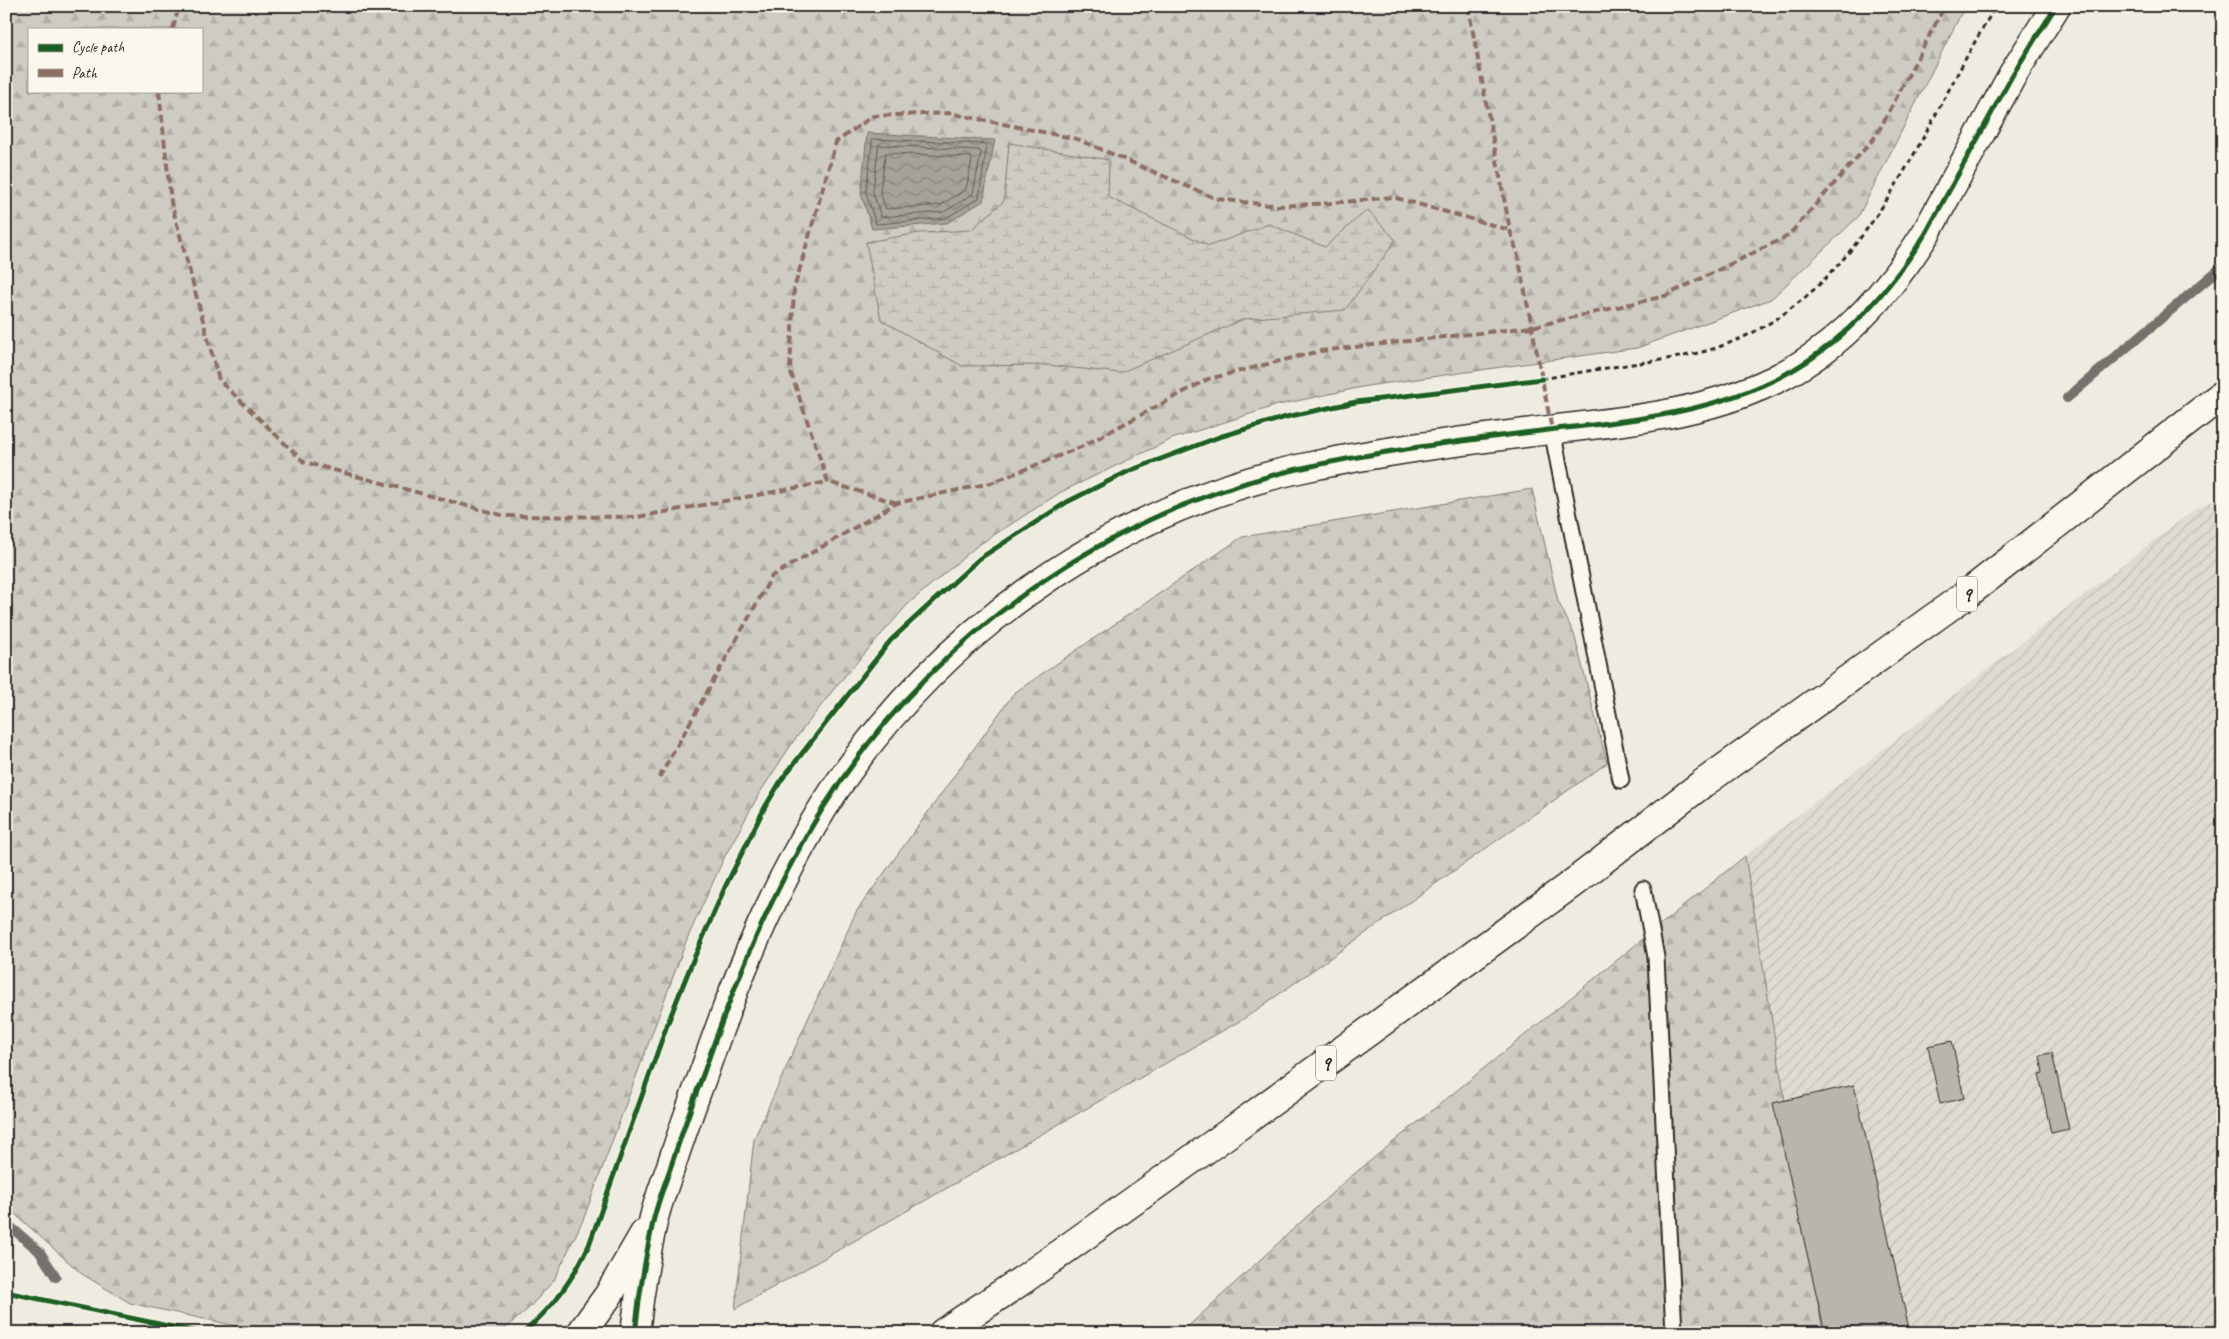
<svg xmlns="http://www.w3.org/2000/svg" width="2229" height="1339" font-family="Caveat,sans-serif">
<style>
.industrial{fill:url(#industrial-furrows)}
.forest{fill:url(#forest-firs);stroke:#7c7b76;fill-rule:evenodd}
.wetland{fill:url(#wetland-marsh);stroke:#7c7b76}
.water{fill:url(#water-waves);stroke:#74726e}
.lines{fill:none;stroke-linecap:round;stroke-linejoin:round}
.shore{stroke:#5b5b57;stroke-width:1}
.stream{stroke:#74726e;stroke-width:10}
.building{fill:#b8b5ae;stroke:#2b2b2b}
.service-casing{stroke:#2b2b2b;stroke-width:19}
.tertiary-casing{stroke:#2b2b2b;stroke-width:31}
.primary-casing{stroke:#2b2b2b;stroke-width:31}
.path{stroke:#2b2b2b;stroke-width:3;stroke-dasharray:5 4;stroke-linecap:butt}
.service{stroke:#fbf7ec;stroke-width:15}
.tertiary{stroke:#fbf7ec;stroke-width:28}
.primary{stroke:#fbf7ec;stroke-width:28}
.quiet{stroke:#8d6e63;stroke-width:4;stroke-dasharray:8 4;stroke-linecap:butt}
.cycleway-casing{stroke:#fbf7ec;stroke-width:8}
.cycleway{stroke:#1b5e20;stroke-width:5}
.labels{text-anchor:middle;stroke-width:4.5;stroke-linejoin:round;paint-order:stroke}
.shield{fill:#fbf7ec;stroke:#696865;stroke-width:1}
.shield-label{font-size:20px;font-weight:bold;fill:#2b2b2b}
</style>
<defs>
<pattern id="industrial-furrows" width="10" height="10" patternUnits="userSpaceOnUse" patternTransform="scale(1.25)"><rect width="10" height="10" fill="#dedbd1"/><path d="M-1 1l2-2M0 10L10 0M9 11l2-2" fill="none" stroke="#bfbcb4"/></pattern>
<pattern id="forest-firs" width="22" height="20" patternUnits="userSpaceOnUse" patternTransform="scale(1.25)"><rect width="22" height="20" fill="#cecbc2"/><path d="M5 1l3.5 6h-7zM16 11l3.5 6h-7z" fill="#b1aea7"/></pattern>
<pattern id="wetland-marsh" width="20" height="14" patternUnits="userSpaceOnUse" patternTransform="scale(1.25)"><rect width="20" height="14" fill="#cecbc2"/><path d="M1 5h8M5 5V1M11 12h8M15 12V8" fill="none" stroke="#b1aea7"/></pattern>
<pattern id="water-waves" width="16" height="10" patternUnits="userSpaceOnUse" patternTransform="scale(1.25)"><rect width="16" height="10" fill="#a4a29a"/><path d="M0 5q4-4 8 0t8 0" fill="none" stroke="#86847e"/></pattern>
</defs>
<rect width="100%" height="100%" fill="#eeebe0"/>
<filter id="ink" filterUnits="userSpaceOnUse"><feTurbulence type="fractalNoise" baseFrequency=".02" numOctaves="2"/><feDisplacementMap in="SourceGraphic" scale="10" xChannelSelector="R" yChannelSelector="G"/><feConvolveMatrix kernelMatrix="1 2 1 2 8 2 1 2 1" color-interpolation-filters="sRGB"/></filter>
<g filter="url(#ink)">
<path class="industrial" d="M2223 496V1333H1823L1745 856 2195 509Z"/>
<path class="forest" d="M6 6H1965L1858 217 1771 299 1637 348 1367 386 1278 405 1172 439 1061 492 977 546 908 604 837 685 793 742 759 794 724 858 687 939 583 1220 554 1280 529 1308 500 1333H269L130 1303 82 1274 6 1206ZM29 29H201V91H29Z
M1532 489 1558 601 1574 634 1607 763 1245 1018 735 1309 754 1139 856 912 1014 693 1242 537Z
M1745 856 1823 1333H1181L1343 1183Z"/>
<path class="wetland" d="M1009 143 1109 160 1108 197 1209 246 1269 224 1325 247 1367 210 1396 240 1345 310 1244 319 1120 373 1047 365 962 366 881 320 866 242 920 233 971 230 1004 201Z"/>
<path class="water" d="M867 133 995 140 983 201 947 223 872 229 861 194Z"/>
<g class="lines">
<path class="shore" d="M873 139 987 144 979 198 946 218 876 224 866 193Z
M879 145 979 150 981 153 973 194 944 212 881 217 873 192Z
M886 153 971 157 972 160 966 189 941 205 886 209 880 192Z"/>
<path class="stream" d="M2067 398 2223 266
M6 1223 39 1251 56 1277"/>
</g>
<path class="building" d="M1952 1041 1964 1098 1940 1104 1928 1046Z
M2052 1053 2069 1129 2051 1133 2039 1074 2043 1073 2040 1055Z
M1854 1085 1910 1333H1825L1773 1103Z"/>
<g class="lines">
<g class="service-casing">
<path id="service" d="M1552 430 1621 780
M1643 889 1656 957 1674 1333"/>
</g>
<g class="tertiary-casing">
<path id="tertiary" d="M581 1333 608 1296 644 1234
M635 1333C639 1296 645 1258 653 1222 657 1204 664 1186 670 1169 681 1136 692 1104 704 1072 735 981 772 890 823 808 929 640 1103 513 1298 469 1383 450 1470 440 1556 429 1630 421 1706 413 1774 380 1839 349 1888 293 1926 233L2013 74 2056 6"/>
</g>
<g class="primary-casing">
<path id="primary" d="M943 1333 1024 1279 1226 1135 1573 883 1702 784 1967 594 2223 394"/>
</g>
<path class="path" d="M1542 379C1574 373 1606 368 1639 363 1668 359 1699 355 1727 344 1869 290 1922 125 1996 6"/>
<use href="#service" class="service"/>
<use href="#tertiary" class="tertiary"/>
<use href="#primary" class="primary"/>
<path class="quiet" d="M1468 6 1510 230 1518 256 1552 430
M173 29 179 6
M159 91 171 202 219 380 304 462 505 516 637 517 828 482
M897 503 828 482 790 370 794 289 836 142 873 116 949 113 1077 139 1217 199 1278 206 1332 203 1393 197 1510 230
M659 778 772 576 897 503 991 483 1081 447 1208 379 1320 351 1532 327 1665 296 1788 236 1876 136 1945 6"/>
<g class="cycleway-casing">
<path id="cycleway" d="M6 1292 202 1333
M523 1333C554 1306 572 1281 589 1245L667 1025 691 965 726 885 765 807 782 779 891 640 979 559 1067 502 1129 471 1219 437 1286 417 1356 402 1542 379
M635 1333C639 1296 645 1258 653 1222 657 1204 664 1186 670 1169 681 1136 692 1104 704 1072 735 981 772 890 823 808 929 640 1103 513 1298 469 1383 450 1470 440 1556 429 1630 421 1706 413 1774 380 1839 349 1888 293 1926 233L2013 74 2056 6"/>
</g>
<use href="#cycleway" class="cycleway"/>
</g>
</g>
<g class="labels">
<g class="shield">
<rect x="1957" y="576.5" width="20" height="35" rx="4"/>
<rect x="1316" y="1045.5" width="20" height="35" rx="4"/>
</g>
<g class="shield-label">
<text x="1967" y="601">9</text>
<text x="1326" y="1070">9</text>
</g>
</g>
<rect width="2229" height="1339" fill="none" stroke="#fbf7ec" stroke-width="25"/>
<rect x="12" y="12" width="2204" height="1314" fill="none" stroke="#2b2b2b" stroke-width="2" filter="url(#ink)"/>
<rect x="28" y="28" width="175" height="65" fill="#fbf7ec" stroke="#a8a59f"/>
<rect x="38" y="44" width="25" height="8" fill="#1b5e20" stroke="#a8a59f"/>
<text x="72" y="52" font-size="15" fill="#2b2b2b">Cycle path</text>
<rect x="38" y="69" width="25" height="8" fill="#8d6e63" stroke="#a8a59f"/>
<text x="72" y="78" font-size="15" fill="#2b2b2b">Path</text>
</svg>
